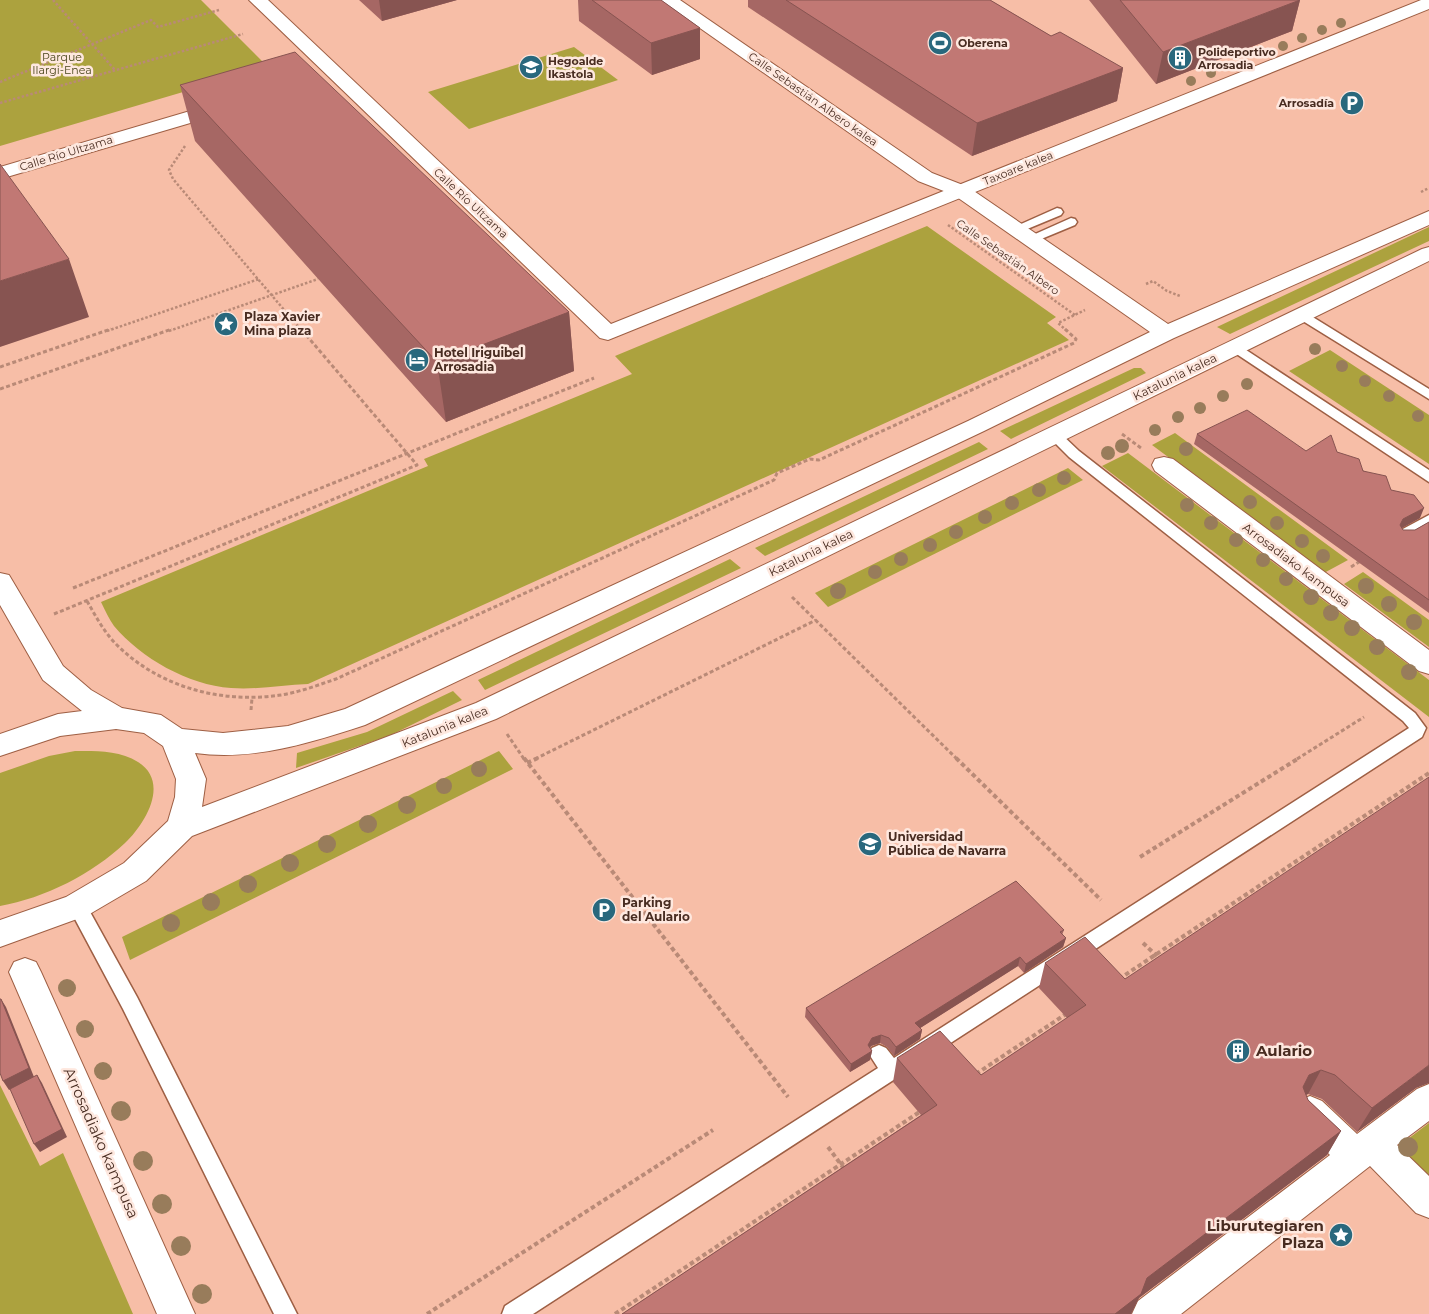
<svg xmlns="http://www.w3.org/2000/svg" width="1429" height="1314" font-family="Montserrat,sans-serif">
<style>
.green{fill:#aca23e}
.lines{fill:none;stroke-linecap:round;stroke-linejoin:round}
.lane-casing{stroke:#9e5f44;stroke-width:3}
.street-casing{stroke:#9e5f44;stroke-width:2}
.secondary-casing{stroke:#9e5f44;stroke-width:2}
.path-far2{stroke:#b98a77;stroke-width:2.5;stroke-dasharray:2.5 2;stroke-linecap:butt}
.path-far1{stroke:#b98a77;stroke-width:3;stroke-dasharray:4 2.5;stroke-linecap:butt}
.path{stroke:#b98a77;stroke-width:4;stroke-dasharray:4.5 3;stroke-linecap:butt}
.lane{fill:#fff;fill-rule:evenodd}
.street{fill:#fff;fill-rule:evenodd}
.secondary{fill:#fff;fill-rule:evenodd}
.tree{fill:#987c5b}
.wall{fill:#a66764}
.shaded-wall{fill:#875451}
.building{fill:#c17874;stroke:#875451}
.labels{text-anchor:middle;stroke-width:5;stroke-linejoin:round;paint-order:stroke}
.far-poi-label{font-size:11px;font-weight:bold;fill:#482c21;stroke:#fee8df;text-anchor:start}
.far-park-label{font-size:11px;fill:#4a461c;stroke:#fee8df}
.far-street-label{font-size:11px;fill:#482c21;stroke:#fee8df}
.poi-label{font-size:12px;font-weight:bold;fill:#482c21;stroke:#fee8df;text-anchor:start}
.street-label{font-size:12px;fill:#482c21;stroke:#fee8df}
.near-poi-label{font-size:15px;font-weight:bold;fill:#482c21;stroke:#fee8df;text-anchor:start}
.near-street-label{font-size:15px;fill:#482c21;stroke:#fee8df}
</style>
<rect width="100%" height="100%" fill="#f7bea7"/>
<path class="green" d="M0 0H201L268 67 0 146Z
M574 47 618 80 469 129 428 92Z
M927 226 1056 317 1047 323 1069 340 308 684C283 685 256 690 231 688 188 685 141 658 114 626 109 619 105 610 101 602L428 466 424 459 632 374 615 356Z
M1429 227V241L1230 334 1217 327Z
M1330 350 1429 415V464L1289 371Z
M1134 368H1141L1146 373 1011 439 1000 431Z
M1175 433 1348 560 1324 573 1152 445Z
M979 442 988 449 765 556 755 548Z
M1128 453 1429 680V717L1102 466Z
M1068 468 1083 480 828 607 815 593Z
M730 559 741 568 485 690 478 680Z
M1363 572 1429 620V647L1344 584Z
M453 691 462 700 391 735 296 768 297 753 367 732Z
M75 751C96 751 119 750 138 762 170 782 146 823 125 843 92 874 45 898 0 906V773L49 756Z
M499 751 513 769 130 960 122 937Z
M0 1085 40 1166 63 1153 133 1314H0Z
M1429 1123V1180L1396 1148Z"/>
<g class="lines">
<g class="lane-casing">
<path id="lane" d="M1057 208 1061 209 1063 212 1061 215 1020 232 1016 233 1010 229Z
M1071 218 1075 219 1077 222 1075 225 1034 242 1030 243 1024 239Z
M1303 311 1429 389V399L1298 318 1296 315 1298 312Z
M1237 344 1429 470V482L1232 351 1230 348 1232 345Z
M1054 430 1059 432 1079 451 1415 713 1426 728 1422 737 533 1314H502L505 1306 878 1068 869 1054 872 1048 879 1045 886 1048 894 1058 1409 728 1403 721 1069 457 1047 435Z
M1429 515V527L1411 538H1401L1398 534 1401 530Z
M77 898 84 901 137 997 297 1314H274L123 1009 68 906 70 901Z"/>
</g>
<g class="street-casing">
<path id="street" d="M249 0H268L611 324 1421 0H1429V9L608 340 600 338Z
M224 101 231 103 233 107 231 111 0 179V167Z
M1164 457 1173 459 1429 650V674L1419 671 1155 471 1152 465 1155 459Z
M25 958 36 962 41 972 195 1314H157L9 972 14 962Z
M1429 1084V1121L1397 1145 1429 1176V1218L1416 1213 1370 1166 1181 1314H1132L1138 1301 1330 1155 1298 1123 1293 1112 1298 1101 1310 1096 1322 1101 1357 1134 1417 1089Z"/>
</g>
<g class="secondary-casing">
<path id="secondary" d="M660 0H680L932 173 968 187 1168 324 1429 211V225L1174 338 984 431 365 725C310 743 253 761 195 753L206 779 202 807 476 703 1422 249 1429 247V261L496 719 192 836 146 881 88 915 0 947V920L66 897 124 863 168 821 175 797 176 779 163 746 144 733 116 729 60 736 0 756V734L58 714 82 711 43 680 0 605V573L9 575 63 666 91 690 122 708 161 715 182 729 223 733 288 726 345 709 968 421 1150 332 954 195 918 181Z"/>
</g>
<path class="path-far2" d="M53 0 115 70
M0 82 151 20 158 27 219 10
M0 103 243 34
M185 146 169 170 173 179 302 331
M1421 192 1429 188
M948 225 1075 315
M1146 284 1153 281 1167 291 1180 296
M107 331 259 279
M169 331 318 279
M1067 331 1058 323 1085 310"/>
<path class="path-far1" d="M0 367 111 329
M0 389 172 329
M1122 434 1141 448
M1351 567 1362 560
M73 588 594 378
M792 597 957 759
M87 601C95 615 103 630 114 642 157 687 221 704 281 695 300 692 318 685 336 679L774 480 777 473 810 459 819 460 1074 343 1076 339 1065 329
M54 614 417 465 301 329
M251 710 252 698
M507 734 524 759
M535 759 816 620
M1297 759 1364 717"/>
<path class="path" d="M524 758 788 1097
M956 758 1101 900
M527 763 538 758
M1140 857 1299 758
M1143 943 1157 956
M1119 979 1429 773
M976 1074 1066 1014
M828 1147 845 1170
M427 1314 713 1130
M615 1314 921 1111"/>
<use href="#lane" class="lane"/>
<use href="#street" class="street"/>
<use href="#secondary" class="secondary"/>
</g>
<g class="tree">
<circle cx="1341" cy="23" r="5"/>
<circle cx="1322" cy="30" r="5"/>
<circle cx="1302" cy="38" r="5"/>
<circle cx="1283" cy="46" r="5"/>
<circle cx="1262" cy="53" r="5"/>
<circle cx="1211" cy="73" r="5"/>
<circle cx="1191" cy="81" r="5"/>
<circle cx="1315" cy="349" r="6"/>
<circle cx="1342" cy="366" r="6"/>
<circle cx="1365" cy="381" r="6"/>
<circle cx="1247" cy="384" r="6"/>
<circle cx="1223" cy="396" r="6"/>
<circle cx="1389" cy="396" r="6"/>
<circle cx="1200" cy="408" r="6"/>
<circle cx="1418" cy="416" r="6"/>
<circle cx="1178" cy="417" r="6"/>
<circle cx="1155" cy="430" r="6"/>
<circle cx="1122" cy="446" r="7"/>
<circle cx="1186" cy="449" r="7"/>
<circle cx="1108" cy="453" r="7"/>
<circle cx="1064" cy="478" r="7"/>
<circle cx="1039" cy="490" r="7"/>
<circle cx="1250" cy="502" r="7"/>
<circle cx="1012" cy="503" r="7"/>
<circle cx="1187" cy="505" r="7"/>
<circle cx="985" cy="517" r="7"/>
<circle cx="1211" cy="523" r="7"/>
<circle cx="1277" cy="523" r="7"/>
<circle cx="956" cy="532" r="7"/>
<circle cx="1236" cy="540" r="7"/>
<circle cx="1302" cy="541" r="7"/>
<circle cx="930" cy="545" r="7"/>
<circle cx="1323" cy="556" r="7"/>
<circle cx="901" cy="559" r="7"/>
<circle cx="1263" cy="560" r="7"/>
<circle cx="875" cy="572" r="7"/>
<circle cx="1286" cy="579" r="7"/>
<circle cx="1366" cy="586" r="8"/>
<circle cx="838" cy="591" r="8"/>
<circle cx="1311" cy="597" r="8"/>
<circle cx="1389" cy="604" r="8"/>
<circle cx="1331" cy="613" r="8"/>
<circle cx="1414" cy="622" r="8"/>
<circle cx="1352" cy="628" r="8"/>
<circle cx="1377" cy="647" r="8"/>
<circle cx="1409" cy="672" r="8"/>
<circle cx="479" cy="769" r="8"/>
<circle cx="444" cy="786" r="8"/>
<circle cx="407" cy="805" r="9"/>
<circle cx="368" cy="824" r="9"/>
<circle cx="327" cy="844" r="9"/>
<circle cx="290" cy="863" r="9"/>
<circle cx="248" cy="884" r="9"/>
<circle cx="211" cy="902" r="9"/>
<circle cx="171" cy="923" r="9"/>
<circle cx="67" cy="988" r="9"/>
<circle cx="85" cy="1029" r="9"/>
<circle cx="103" cy="1071" r="9"/>
<circle cx="121" cy="1111" r="10"/>
<circle cx="1408" cy="1147" r="10"/>
<circle cx="143" cy="1161" r="10"/>
<circle cx="162" cy="1204" r="10"/>
<circle cx="181" cy="1246" r="10"/>
<circle cx="202" cy="1294" r="10"/>
</g>
<path class="wall" d="M359 0H457L382 21Z
M578 0H661L700 28V59L652 75 579 21Z
M748 0H990L1051 36 1123 68 1117 101 972 156 748 7Z
M1089 0H1300L1292 31 1156 84Z
M180 85 569 312 574 371 446 422 195 141Z
M1197 434 1306 451 1337 452 1391 490 1420 518 1402 528 1403 530H1415L1429 522V613L1194 444Z
M1064 930 1062 935 1066 938 1063 947 1024 973 1018 966 920 1028 922 1030 920 1039 894 1056 887 1047 880 1043 871 1046 870 1048 872 1051 870 1060 850 1072 805 1017 806 1008Z
M1045 963 1125 979 1416 1088 1357 1132 1322 1099 1308 1094 1306 1095 1308 1100 1341 1131 1327 1155 1139 1298 1131 1314H622L921 1115 893 1082 897 1058 981 1075 1067 1018 1039 988Z"/>
<path class="shaded-wall" d="M379 0H457L382 21Z
M1300 0 1292 31 1156 84 1163 52Z
M700 28V59L652 75 651 43Z
M1123 68 1117 101 972 156 977 123Z
M69 259 89 317 0 347V281Z
M569 312 574 371 446 422 437 362Z
M1424 508 1420 518 1400 529V525L1403 519Z
M1066 938 1063 947 1024 973 1026 964Z
M1020 957 1018 966 914 1032 915 1023Z
M1 999 6 1007 34 1077 9 1090 3 1081Z
M922 1030 920 1039 894 1056 896 1047Z
M881 1035 880 1043 871 1046 867 1053 868 1045 872 1038Z
M872 1051 870 1060 850 1072 851 1064Z
M1429 1065V1083L1416 1088 1357 1132 1372 1108Z
M1321 1070 1308 1094 1296 1099 1309 1075Z
M37 1075 42 1083 67 1137 40 1152 34 1144Z
M1341 1131 1327 1155 1139 1298 1131 1314H1115L1147 1278Z"/>
<path class="building" d="M592 0H661L700 28 651 43Z
M786 0H990L1051 36 1060 32 1123 68 977 123Z
M1120 0H1300L1163 52Z
M295 52 569 312 437 362 180 85Z
M0 164 69 259 0 281Z
M1247 410 1306 451 1331 435 1337 452 1359 459 1363 471 1386 476 1391 490 1414 495 1424 508 1403 519 1400 525 1403 530H1415L1429 522V600L1197 434Z
M1429 777V1065L1372 1108 1335 1075 1321 1070 1309 1075 1303 1087 1308 1100 1341 1131 1147 1278 1141 1294 1115 1314H622L937 1105 897 1058 940 1031 981 1075 1086 1005 1045 963 1085 937 1125 979Z
M1016 881 1064 930 1060 932 1066 938 1026 964 1020 957 915 1023 922 1030 896 1047 889 1038 881 1035 872 1038 868 1045 872 1051 851 1064 806 1008Z
M0 999H1L29 1068 3 1081 0 1073Z
M37 1075 62 1129 34 1144 10 1089Z"/>
<defs>
<g id="stadium-disc" transform="scale(1.25)"><circle r="9.5" fill="#29687d" stroke="#fee8df"/><path d="M0-5a6.5 5 0 1 0 0 10a6.5 5 0 1 0 0-10ZM-3.5-1.8h7v3.6h-7Z" fill="#fff"/></g>
<g id="building-disc" transform="scale(1.25)"><circle r="9.5" fill="#29687d" stroke="#fee8df"/><path d="M-4-6H4V6H1V3H-1V6H-4ZM-2.5-4.3h1.7v1.8h-1.7ZM.8-4.3h1.7v1.8H.8ZM-2.5-1h1.7V.8h-1.7ZM.8-1h1.7V.8H.8Z" fill="#fff"/></g>
<g id="school-disc" transform="scale(1.25)"><circle r="9.5" fill="#29687d" stroke="#fee8df"/><path d="M0-5L7-2L0 1L-7-2ZM-4 1L0 2.5L4 1V4Q0 6-4 4Z" fill="#fff"/></g>
<g id="parking-disc" transform="scale(1.25)"><circle r="9.5" fill="#29687d" stroke="#fee8df"/><path d="M-3.5-5.5H1a3.5 3.5 0 0 1 0 7H-1V5.5H-3.5ZM-1-3.4V-.6H.8a1.4 1.4 0 0 0 0-2.8Z" fill="#fff"/></g>
<g id="sight-disc" transform="scale(1.25)"><circle r="9.5" fill="#29687d" stroke="#fee8df"/><path d="M0-6L1.8-2.2L6-1.7L2.9 1.2L3.7 5.4L0 3.3L-3.7 5.4L-2.9 1.2L-6-1.7L-1.8-2.2Z" fill="#fff"/></g>
<g id="hotel-disc" transform="scale(1.25)"><circle r="9.5" fill="#29687d" stroke="#fee8df"/><path d="M-6-4.5h1.5V1H6V5H4.5V3h-9V5H-6ZM-4 0a1.8 1.8 0 1 1 3.6 0ZM.5 0V-2.5h3Q6-2.5 6 0Z" fill="#fff"/></g>
<g id="university-disc" transform="scale(1.25)"><circle r="9.5" fill="#29687d" stroke="#fee8df"/><path d="M0-5L7-2L0 1L-7-2ZM-4 1L0 2.5L4 1V4Q0 6-4 4Z" fill="#fff"/></g>
</defs>
<g fill-rule="evenodd">
<use href="#stadium-disc" x="940" y="43"/>
<use href="#building-disc" x="1180" y="58"/>
<use href="#school-disc" x="531" y="67"/>
<use href="#parking-disc" x="1352" y="103"/>
<use href="#sight-disc" x="226" y="324"/>
<use href="#hotel-disc" x="417" y="360"/>
<use href="#university-disc" x="870" y="844"/>
<use href="#parking-disc" x="604" y="910"/>
<use href="#building-disc" x="1238" y="1051"/>
<use href="#sight-disc" x="1341" y="1235"/>
</g>
<g class="labels">
<g class="far-poi-label">
<text x="958" y="47">Oberena</text>
<text x="1198" y="56">Polideportivo<tspan x="1198" dy="13">Arrosadia</tspan></text>
<text x="548" y="65">Hegoalde<tspan x="548" dy="13">Ikastola</tspan></text>
<text x="1334" y="107" text-anchor="end">Arrosadía</text>
</g>
<g class="far-park-label">
<text x="62" y="61">Parque<tspan x="62" dy="13">Ilargi-Enea</tspan></text>
</g>
<g class="far-street-label">
<text transform="translate(813 99) rotate(35)" y="4">Calle Sebastián Albero kalea</text>
<text transform="translate(66 153) rotate(-17)" y="4">Calle Río Ultzama</text>
<text transform="translate(1018 168) rotate(-22)" y="4">Taxoare kalea</text>
<text transform="translate(471 203) rotate(43)" y="4">Calle Río Ultzama</text>
<text transform="translate(1008 257) rotate(35)" y="4">Calle Sebastián Albero</text>
</g>
<g class="poi-label">
<text x="244" y="321">Plaza Xavier<tspan x="244" dy="14">Mina plaza</tspan></text>
<text x="434" y="357">Hotel Iriguibel<tspan x="434" dy="14">Arrosadia</tspan></text>
<text x="888" y="841">Universidad<tspan x="888" dy="14">Pública de Navarra</tspan></text>
<text x="622" y="907">Parking<tspan x="622" dy="14">del Aulario</tspan></text>
</g>
<g class="street-label">
<text transform="translate(1175 377) rotate(-26)" y="4">Katalunia kalea</text>
<text transform="translate(811 553) rotate(-26)" y="4">Katalunia kalea</text>
<text transform="translate(1296 565) rotate(37)" y="4">Arrosadiako kampusa</text>
<text transform="translate(445 727) rotate(-22)" y="4">Katalunia kalea</text>
</g>
<g class="near-poi-label">
<text x="1256" y="1056">Aulario</text>
<text x="1324" y="1231" text-anchor="end">Liburutegiaren<tspan x="1324" dy="17">Plaza</tspan></text>
</g>
<g class="near-street-label">
<text transform="translate(101 1143) rotate(66)" y="5">Arrosadiako kampusa</text>
</g>
</g>
</svg>
